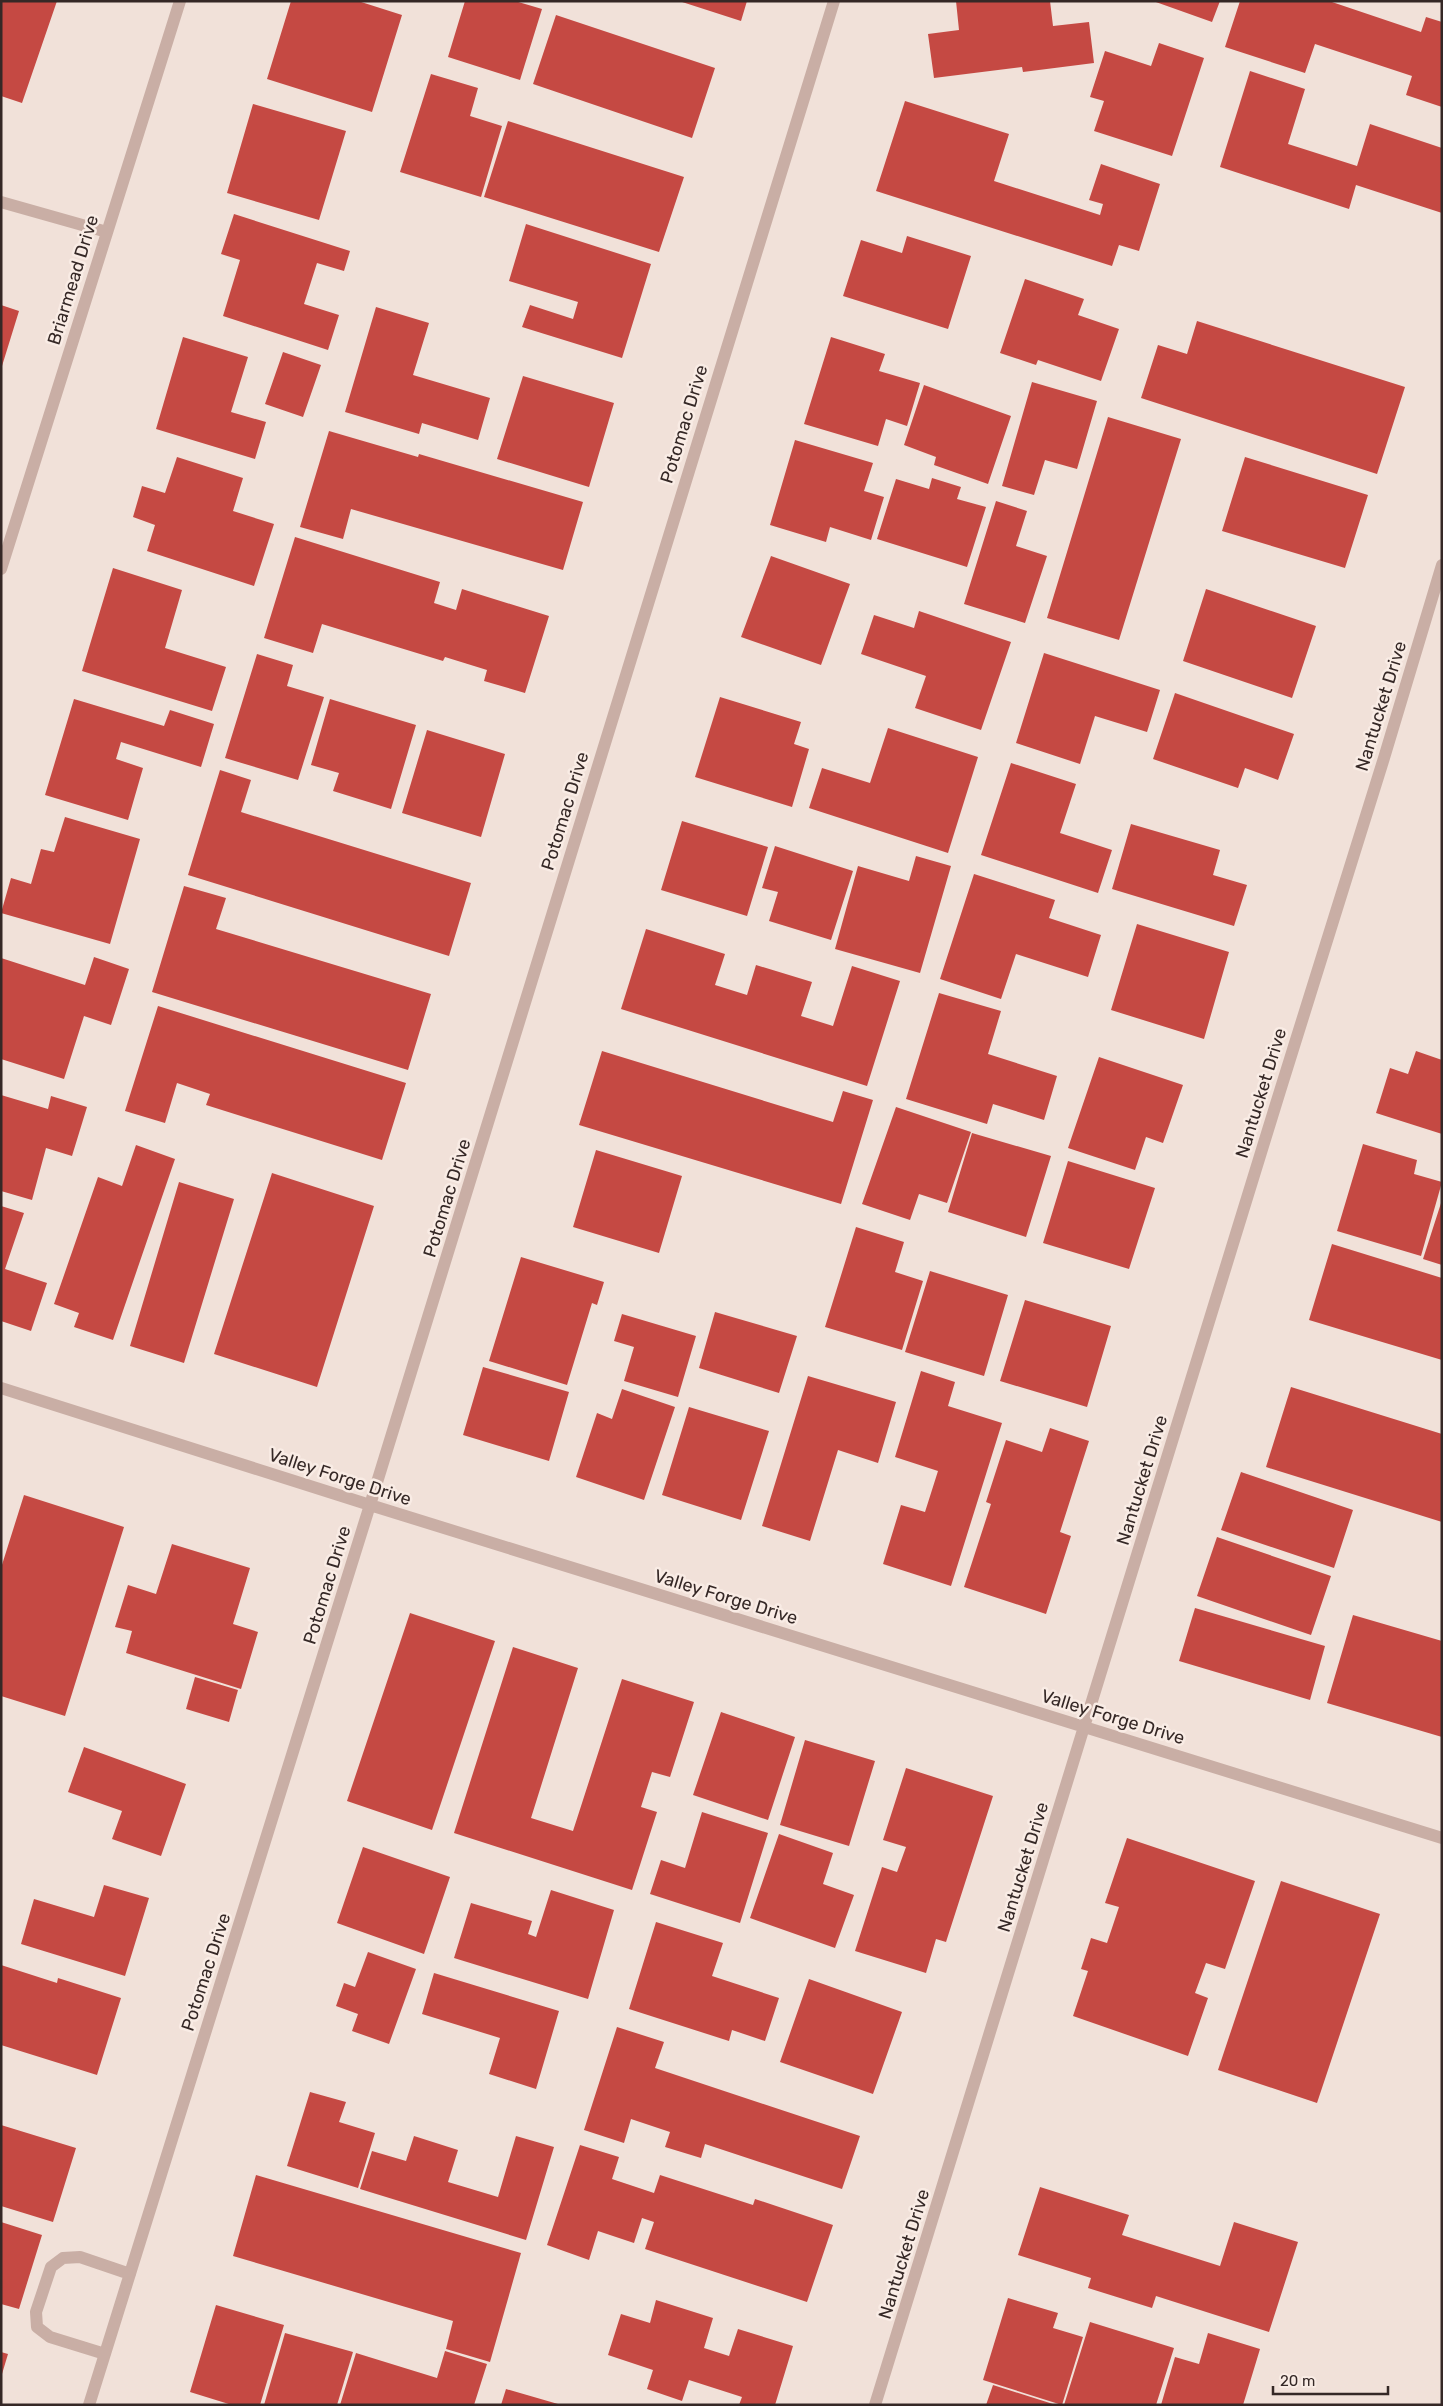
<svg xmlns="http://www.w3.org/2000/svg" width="1443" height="2406" font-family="Rubik,sans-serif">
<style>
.building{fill:#c54943}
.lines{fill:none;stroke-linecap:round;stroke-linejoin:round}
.minor{stroke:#c9aea5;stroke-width:12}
.labels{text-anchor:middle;stroke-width:5;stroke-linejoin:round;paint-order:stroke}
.street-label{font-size:18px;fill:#352826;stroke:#f9ece5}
</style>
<rect width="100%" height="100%" fill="#f1e1d9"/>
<path class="building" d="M1 1H57L22 103 1 96Z
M291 1H358L402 15 372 112 267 79Z
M465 1H515L542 9 520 80 448 57Z
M679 1H747L741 21Z
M956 1H1050L1053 26 1089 22 1094 63 1023 72 1022 67 934 78 928 34 959 30Z
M1153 1H1220L1212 22Z
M1240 1H1329L1421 32 1426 17 1442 22V107L1406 95 1412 76 1315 44 1305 73 1225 47Z
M556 15 715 68 692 138 533 84Z
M1159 43 1204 58 1172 156 1094 131 1104 101 1090 97 1105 51 1151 66Z
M1250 71 1305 89 1288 144 1357 166 1370 124 1442 148V213L1356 185 1349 209 1220 167Z
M431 74 478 88 470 116 502 126 481 197 400 172Z
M905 101 1009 134 994 181 1100 215 1103 204 1089 200 1101 164 1160 184 1139 251 1119 245 1112 266 876 191Z
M253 104 346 131 319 220 227 193Z
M508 121 684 177 659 252 484 197Z
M234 214 350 251 344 271 317 263 304 304 339 315 328 350 223 316 240 260 221 254Z
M526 224 651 264 622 358 522 327 530 305 573 319 578 302 509 281Z
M907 236 971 256 948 329 843 296 861 240 902 253Z
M1025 279 1084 299 1078 315 1119 329 1101 381 1038 360 1036 365 1000 353Z
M1 305 19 311 2 366H1Z
M376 307 429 323 413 375 490 398 478 440 422 423 419 434 345 412Z
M1197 321 1405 387 1377 474 1141 398 1158 345 1187 354Z
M183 337 248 357 231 412 266 422 255 459 156 429Z
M831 337 885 354 879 371 920 383 907 426 886 419 878 446 804 424Z
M283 352 321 365 303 417 265 404Z
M523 376 614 403 589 487 497 459Z
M1032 382 1097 401 1077 469 1045 460 1034 495 1002 486Z
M924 385 1011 416 988 484 934 465 936 457 904 445Z
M1108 417 1181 439 1119 640 1047 618Z
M329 431 418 457 419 454 583 502 563 570 351 509 343 539 300 527Z
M795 440 873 463 864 491 884 497 871 540 830 527 826 542 770 525Z
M177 457 243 478 233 511 274 524 254 586 147 551 155 525 133 517 142 486 165 493Z
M1245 457 1368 495 1345 568 1222 531Z
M932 478 961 487 957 499 986 507 967 567 877 539 896 479 929 489Z
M996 501 1027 511 1016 546 1047 556 1025 623 964 604Z
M295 537 440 582 434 603 456 610 462 589 549 616 525 693 484 681 487 670 445 657 443 661 322 624 313 653 264 638Z
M771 556 850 584 821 665 741 637Z
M113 568 182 590 165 648 226 667 212 711 82 671Z
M1206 589 1316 626 1292 698 1183 661Z
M919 611 1011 642 981 730 915 708 926 676 861 654 874 615 914 628Z
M1044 653 1160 690 1147 732 1095 716 1080 764 1016 743Z
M257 654 293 665 287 686 324 697 298 780 225 758Z
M1175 693 1294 734 1278 780 1245 768 1238 788 1153 759Z
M720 697 801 722 794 744 809 749 792 807 695 777Z
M74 699 164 726 170 710 214 724 201 767 121 742 116 759 143 768 128 820 45 795Z
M330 699 416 725 391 809 333 791 339 773 311 765Z
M888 728 978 757 948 853 809 808 822 768 870 783Z
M427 730 505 754 481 837 402 813Z
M1011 763 1076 784 1060 833 1112 850 1098 893 981 855Z
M220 770 251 780 241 812 471 883 449 956 188 875Z
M65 817 140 839 110 944 1 913 11 878 31 884 41 849 54 852Z
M682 821 768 847 747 916 661 890Z
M1131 824 1220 850 1213 875 1247 885 1234 926 1112 889Z
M775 846 853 871 831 940 769 921 778 892 762 888Z
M916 856 951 866 920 973 835 949 858 866 909 881Z
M974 874 1055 900 1049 918 1101 935 1088 977 1016 954 1001 999 940 979Z
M184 886 226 898 216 929 431 994 408 1070 152 992Z
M1137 924 1229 952 1204 1039 1111 1010Z
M646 929 725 954 715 985 747 995 756 965 812 982 801 1016 833 1026 852 966 900 981 867 1086 621 1009Z
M94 957 129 969 111 1025 84 1016 64 1079 1 1059V958L85 985Z
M939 993 1001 1011 988 1054 1057 1076 1044 1120 993 1104 987 1124 906 1099Z
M158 1006 406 1083 382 1160 206 1105 210 1094 177 1083 165 1123 125 1111Z
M602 1051 833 1122 843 1091 873 1100 841 1204 579 1125Z
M1416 1051 1442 1060V1134L1376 1113 1390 1068 1408 1074Z
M1099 1057 1183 1085 1163 1143 1146 1137 1135 1170 1068 1148Z
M1 1095 48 1109 51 1096 87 1107 72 1156 46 1148 32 1200 1 1191Z
M896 1107 971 1132 947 1203 919 1194 910 1220 862 1204Z
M972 1133 1051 1156 1026 1237 948 1212Z
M1363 1144 1417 1160 1414 1174 1442 1182 1421 1256 1337 1231Z
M136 1145 175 1159 113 1340 74 1327 79 1313 54 1304 98 1177 122 1186Z
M596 1150 682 1176 659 1253 573 1227Z
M1068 1161 1155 1188 1129 1269 1043 1243Z
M272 1173 374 1206 317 1387 214 1354Z
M179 1182 234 1199 184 1363 130 1346Z
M1442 1200V1265L1423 1259Z
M1 1206 24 1213 5 1269 47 1283 31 1331 1 1321Z
M856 1227 904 1242 895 1272 923 1281 902 1350 825 1327Z
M1332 1244 1442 1278V1360L1309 1320Z
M521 1257 604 1282 597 1305 592 1303 567 1385 489 1361Z
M930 1271 1008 1295 984 1376 905 1352Z
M1025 1300 1111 1326 1087 1407 1000 1381Z
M715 1312 797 1336 779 1393 699 1368Z
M622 1314 696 1336 678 1397 624 1381 634 1347 614 1341Z
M483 1367 569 1392 549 1461 463 1435Z
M921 1371 955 1382 948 1406 1002 1423 951 1586 883 1564 901 1505 925 1512 938 1471 895 1457Z
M808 1376 896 1402 878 1463 838 1450 810 1541 762 1526Z
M1291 1387 1442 1434V1522L1266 1467Z
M622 1389 675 1407 644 1500 576 1477 597 1413 612 1419Z
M689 1407 769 1431 741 1520 662 1495Z
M1050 1428 1089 1441 1060 1532 1071 1536 1046 1614 964 1587 991 1504 986 1502 1006 1440 1042 1452Z
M1241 1472 1353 1510 1334 1568 1221 1530Z
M24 1495 124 1527 65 1716 1 1696V1568Z
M1217 1537 1331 1576 1311 1635 1197 1596Z
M172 1544 250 1568 233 1624 258 1632 241 1689 126 1653 132 1631 115 1627 128 1585 156 1594Z
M1195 1608 1325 1646 1310 1700 1179 1661Z
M410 1613 495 1641 432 1830 347 1801Z
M1353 1615 1442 1641V1737L1327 1703Z
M513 1647 578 1668 531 1818 573 1831 622 1679 694 1702 670 1777 652 1772 641 1807 657 1812 632 1890 454 1833Z
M195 1677 238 1690 229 1722 186 1709Z
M721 1712 795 1737 768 1820 693 1795Z
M805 1740 875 1761 849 1846 780 1825Z
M84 1747 186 1784 161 1856 112 1839 122 1811 68 1792Z
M906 1768 993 1796 946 1942 936 1939 926 1973 855 1951 882 1867 897 1872 906 1847 883 1840Z
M702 1812 768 1833 740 1923 650 1894 661 1860 685 1868Z
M779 1834 833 1853 823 1884 854 1895 835 1948 750 1918Z
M1127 1838 1255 1881 1225 1969 1206 1963 1195 1993 1208 1998 1188 2056 1073 2016 1088 1971 1081 1969 1091 1938 1107 1943 1119 1907 1105 1903Z
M363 1847 450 1877 424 1954 337 1923Z
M1281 1881 1380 1914 1317 2103 1218 2070Z
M104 1885 149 1898 125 1976 21 1944 34 1899 94 1917Z
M551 1890 614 1910 588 1999 454 1958 471 1903 532 1921 528 1934 536 1937Z
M656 1922 723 1943 712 1976 779 1998 765 2041 732 2030 729 2041 629 2009Z
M368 1952 416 1969 389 2044 352 2031 358 2014 336 2006 344 1983 355 1987Z
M1 1965 57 1983 58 1978 121 1998 97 2075 1 2045Z
M434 1973 559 2011 536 2089 489 2074 500 2038 422 2014Z
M809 1979 902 2012 873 2094 780 2062Z
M617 2027 664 2042 655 2068 860 2136 842 2189 705 2144 701 2158 665 2147 670 2132 631 2119 624 2143 584 2130Z
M310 2092 346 2102 339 2122 375 2133 358 2188 287 2166Z
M1 2125 76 2148 53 2222 1 2206Z
M414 2136 458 2150 448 2182 498 2197 516 2136 554 2147 526 2240 360 2189 372 2151 406 2161Z
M580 2145 619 2157 612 2179 654 2193 660 2175 753 2205 755 2199 833 2225 807 2302 645 2249 654 2222 642 2218 634 2243 598 2231 589 2260 547 2245Z
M256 2175 521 2253 490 2362 446 2349 453 2321 233 2256Z
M1040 2187 1129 2215 1122 2235 1220 2266 1234 2222 1298 2242 1269 2332 1156 2296 1152 2308 1088 2288 1091 2278 1018 2255Z
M1 2222 42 2235 19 2309 1 2304Z
M1008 2298 1058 2313 1053 2328 1083 2337 1062 2405 983 2380Z
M656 2300 713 2318 704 2348 729 2356 738 2329 793 2346 775 2405H739L742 2397 689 2380 682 2401 647 2389 653 2370 608 2355 621 2314 650 2323Z
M216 2305 284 2325 260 2405H232L190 2392Z
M1090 2322 1174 2348 1156 2405H1064Z
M285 2333 353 2352 337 2405H264Z
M1208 2333 1260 2349 1243 2405H1161L1175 2357 1199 2364Z
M445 2351 487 2364 474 2405H340L356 2353 437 2378Z
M1 2352 8 2354 2 2374H1Z
M993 2385 1053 2404V2405H986Z
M506 2389 558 2404V2405H501Z"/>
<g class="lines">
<path class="minor" d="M1 202 107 232
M1 569 180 1
M1 1388 370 1505 1442 1838
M105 2354 50 2337 37 2327 36 2312 51 2267 63 2258 80 2257 130 2274
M89 2405 370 1505 834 1
M875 2405 1280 1091 1384 758 1442 565"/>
</g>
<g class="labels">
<g class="street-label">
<text transform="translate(73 280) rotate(-73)" y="6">Briarmead Drive</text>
<text transform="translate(684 424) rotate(-73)" y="6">Potomac Drive</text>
<text transform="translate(1381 706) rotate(-73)" y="6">Nantucket Drive</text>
<text transform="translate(565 811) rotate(-73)" y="6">Potomac Drive</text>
<text transform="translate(1261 1093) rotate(-73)" y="6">Nantucket Drive</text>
<text transform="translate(447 1198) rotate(-73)" y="6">Potomac Drive</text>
<text transform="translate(340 1477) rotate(18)" y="6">Valley Forge Drive</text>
<text transform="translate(1142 1480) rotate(-73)" y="6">Nantucket Drive</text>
<text transform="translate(327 1585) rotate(-73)" y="6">Potomac Drive</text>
<text transform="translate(726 1597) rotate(17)" y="6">Valley Forge Drive</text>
<text transform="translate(1113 1717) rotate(17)" y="6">Valley Forge Drive</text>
<text transform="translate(1023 1867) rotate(-73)" y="6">Nantucket Drive</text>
<text transform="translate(206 1972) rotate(-72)" y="6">Potomac Drive</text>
<text transform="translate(904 2254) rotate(-73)" y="6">Nantucket Drive</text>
</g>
</g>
<rect width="1443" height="2406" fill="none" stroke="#352826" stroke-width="5"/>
<path d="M1273 2386v8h115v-8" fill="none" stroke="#352826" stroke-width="2.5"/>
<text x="1280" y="2386" font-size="15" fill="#352826" stroke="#f9ece5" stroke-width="4" paint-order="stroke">20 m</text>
</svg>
